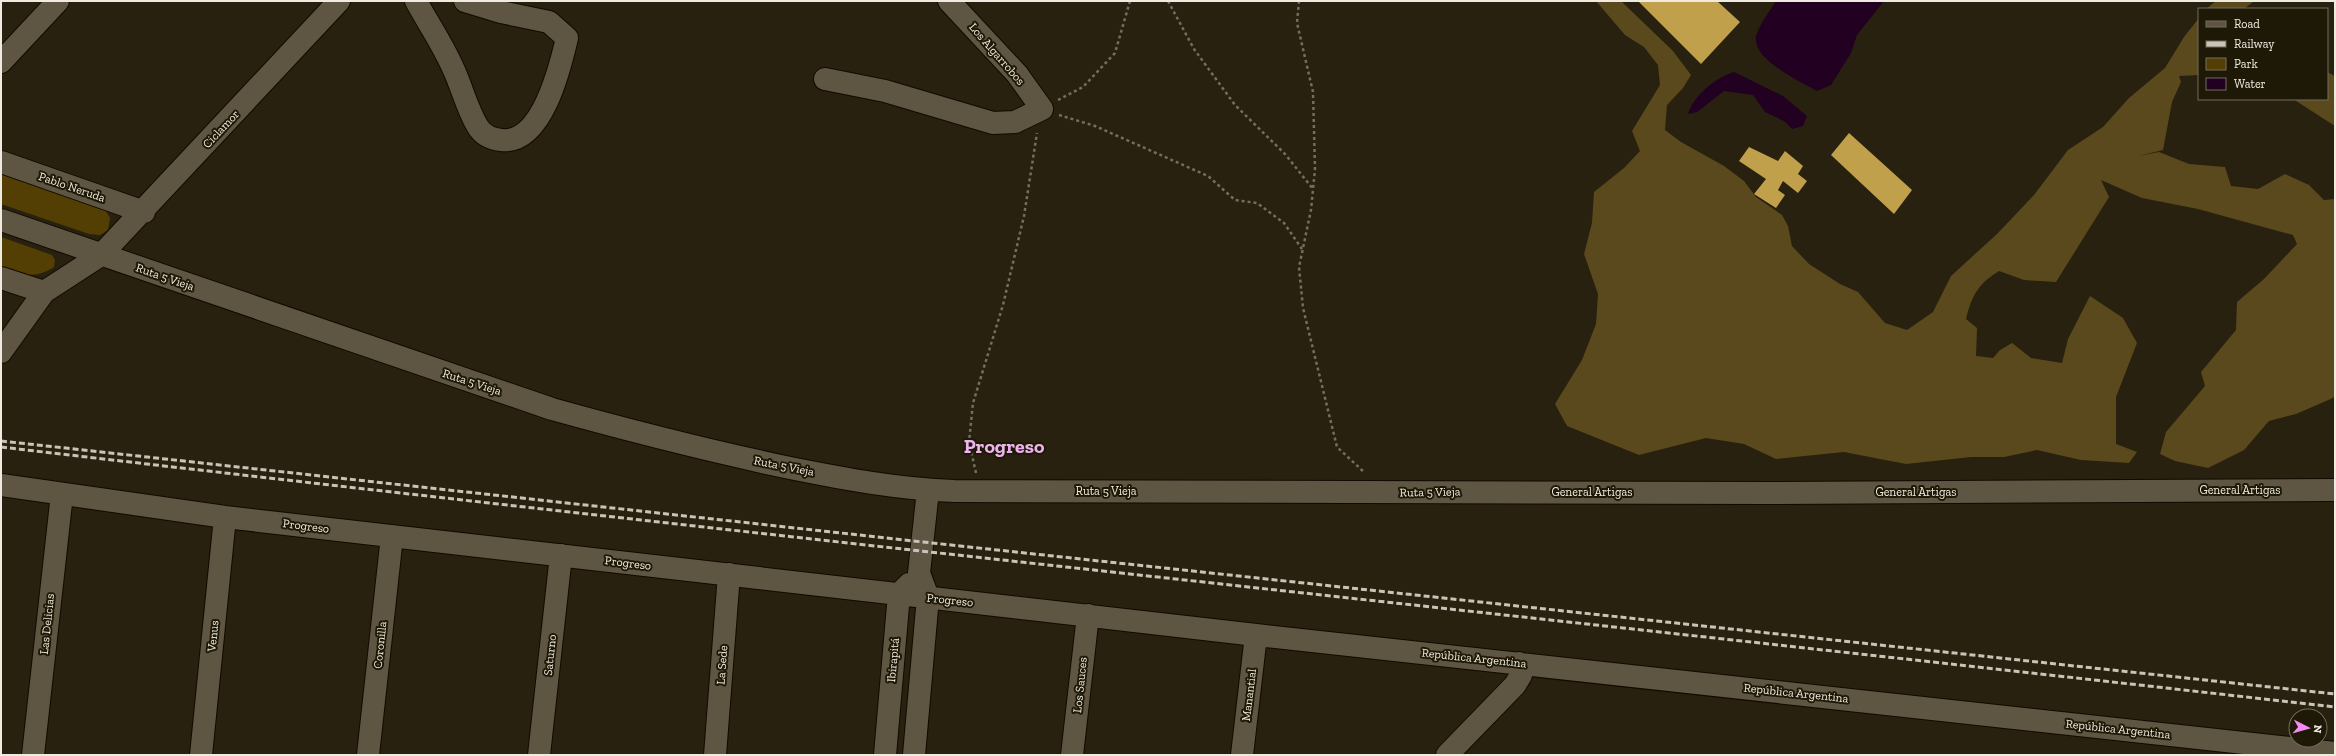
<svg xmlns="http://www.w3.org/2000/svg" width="2336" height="756" font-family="'Zilla Slab',serif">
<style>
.green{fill:#533f03}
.forest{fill:#5a491c}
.water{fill:#210022}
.building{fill:#c1a04c}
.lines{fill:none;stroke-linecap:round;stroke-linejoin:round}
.minor-casing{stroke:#110a00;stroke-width:24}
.path{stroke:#746e5e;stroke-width:2.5;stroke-dasharray:3 3;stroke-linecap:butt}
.minor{stroke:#5e5642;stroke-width:22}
.rail{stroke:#cac4b8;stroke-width:3;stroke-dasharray:6 3;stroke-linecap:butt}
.labels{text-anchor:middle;stroke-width:4;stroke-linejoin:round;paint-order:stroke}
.street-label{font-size:12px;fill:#f0ebe0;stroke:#1e1806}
.town-label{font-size:20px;font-weight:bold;fill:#ecb3ec;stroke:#1e1806}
</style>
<rect width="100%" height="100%" fill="#28210f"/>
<path class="green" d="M1 169 103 206 110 218 108 230 100 235 89 234 1 204Z
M1 237 52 255 55 260 54 267C39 278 18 276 1 270Z"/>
<path class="forest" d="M1596 1H1621L1673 51 1691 75 1683 88 1667 105 1665 130 1681 142 1724 166 1744 181 1756 197 1782 215 1788 226 1792 246 1809 264 1840 284 1858 292 1885 323 1907 330 1933 312 1951 276 1997 234 2034 195 2068 150 2103 127 2129 98 2165 68 2184 37 2199 18V75L2179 76 2181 82 2172 102 2163 150 2138 156 2159 152 2189 164 2225 167 2231 186 2258 189 2285 174 2309 185 2324 200 2335 199V395L2333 398 2296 414 2269 421 2244 450 2208 468 2175 461 2160 454 2166 432 2205 386 2201 372 2236 330 2237 302 2264 279 2297 244 2293 235 2198 209 2142 198 2101 180 2109 197 2056 282 2024 280 1999 271C1978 284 1972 295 1966 319L1977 328 1976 356 1993 358 2000 350 2012 343 2031 358 2062 363 2068 339 2090 296 2123 318 2137 343 2116 397V444L2137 452 2129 463 2081 460 2037 450 2004 457H1971L1906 464 1844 452 1776 459 1744 444 1706 438 1639 455 1567 426 1555 404 1582 360 1596 324 1598 294 1584 254 1592 223 1594 192 1624 168 1640 151 1632 131 1660 85 1658 65 1644 47 1625 35Z
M2216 1H2254L2244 9H2206Z
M2327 72 2335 76V126L2293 99H2327Z"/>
<path class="water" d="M1776 1H1884L1857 35 1851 53 1831 85 1817 91C1799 81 1747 57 1757 33 1761 22 1770 11 1776 1Z
M1734 72 1783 96 1807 116 1803 126 1792 129 1784 121 1765 112 1753 95 1724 91 1697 112 1688 114C1694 95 1715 78 1734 72Z"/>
<path class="building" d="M1638 1H1717L1740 22 1701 64Z
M1849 133 1912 190 1894 214 1831 155Z
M1749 147 1778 161 1785 151 1803 166 1798 174 1807 181 1798 193 1783 181 1778 190 1785 195 1776 208 1754 194 1766 179 1739 161Z"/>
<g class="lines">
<g class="minor-casing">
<path id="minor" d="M416 1C428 23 443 45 453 68 462 87 467 109 478 127 483 135 492 139 501 140 542 145 560 68 567 38L549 22 501 12 465 1
M1 62 58 1
M825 79 885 91 993 123 1015 122 1042 109 1017 74 949 1
M1 162 144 212
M1 220 552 409C631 431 710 451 790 468 845 479 898 489 954 491L1772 493 2335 490
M1 278 44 292 101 255 339 1
M1 352 44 292
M1 485 225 517 1256 635 2335 753
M33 755 62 494
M201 755 225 517
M368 755 392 536
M539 755 561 555
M715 755 729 574
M885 755 899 594 909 584
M914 755 928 597 919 573 928 490
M1072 755 1088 615
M1242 755 1256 635
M1447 755 1515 685 1521 675 1519 663"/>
</g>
<path class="path" d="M1168 1 1194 49 1235 105 1285 154 1313 189
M1299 1 1297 23 1313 92 1315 169 1311 210 1299 267 1303 308 1337 447 1365 473
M1058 100 1083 87 1115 53 1130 1
M1059 115 1095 126 1208 176 1235 200 1257 203 1284 223 1302 249
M976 473 969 442 973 403 1003 305 1024 216 1037 133"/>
<use href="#minor" class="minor"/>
<path class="rail" d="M1 441 923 542 2335 694
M1 447C778 538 1557 619 2335 707"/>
</g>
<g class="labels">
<g class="street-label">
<text transform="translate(997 54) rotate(49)" y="4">Los Algarrobos</text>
<text transform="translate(221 129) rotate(-47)" y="4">Ciclamor</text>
<text transform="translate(72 187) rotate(19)" y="4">Pablo Neruda</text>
<text transform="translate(165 277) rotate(19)" y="4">Ruta 5 Vieja</text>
<text transform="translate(472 382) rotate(18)" y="4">Ruta 5 Vieja</text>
<text transform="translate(784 466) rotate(11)" y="4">Ruta 5 Vieja</text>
<text x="2240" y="494">General Artigas</text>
<text x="1106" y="495">Ruta 5 Vieja</text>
<text transform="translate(1430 492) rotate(-1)" y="4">Ruta 5 Vieja</text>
<text x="1592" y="496">General Artigas</text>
<text x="1916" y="496">General Artigas</text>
<text transform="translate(306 526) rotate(7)" y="4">Progreso</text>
<text transform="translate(628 563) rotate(7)" y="4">Progreso</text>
<text transform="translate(950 600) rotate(6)" y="4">Progreso</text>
<text transform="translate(47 624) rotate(-84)" y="4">Las Delicias</text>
<text transform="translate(213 636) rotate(-84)" y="4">Venus</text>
<text transform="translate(380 645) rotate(-84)" y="4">Coronilla</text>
<text transform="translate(550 655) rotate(-84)" y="4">Saturno</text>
<text transform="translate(1474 658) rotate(6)" y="4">República Argentina</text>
<text transform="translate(893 660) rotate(-85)" y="4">Ibirapitá</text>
<text transform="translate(722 665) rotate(-86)" y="4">La Sede</text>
<text transform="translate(1080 685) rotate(-84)" y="4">Los Sauces</text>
<text transform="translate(1796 693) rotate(6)" y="4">República Argentina</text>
<text transform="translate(1249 695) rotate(-83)" y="4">Manantial</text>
<text transform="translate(2118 729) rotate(6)" y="4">República Argentina</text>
</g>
<g class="town-label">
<text x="1004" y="453">Progreso</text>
</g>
</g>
<rect width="2336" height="756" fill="none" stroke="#f0ebe0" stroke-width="4"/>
<rect x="2198" y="8" width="130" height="92" fill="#1e1806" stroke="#726c5d"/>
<rect x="2206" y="21" width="20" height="6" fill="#5e5642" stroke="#726c5d"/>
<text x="2234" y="28" font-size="12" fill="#f0ebe0">Road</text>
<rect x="2206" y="41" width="20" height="6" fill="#cac4b8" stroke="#726c5d"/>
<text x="2234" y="48" font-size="12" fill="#f0ebe0">Railway</text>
<rect x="2206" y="58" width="20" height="12" fill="#533f03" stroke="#726c5d"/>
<text x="2234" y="68" font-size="12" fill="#f0ebe0">Park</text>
<rect x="2206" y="78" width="20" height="12" fill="#210022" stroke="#726c5d"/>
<text x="2234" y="88" font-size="12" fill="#f0ebe0">Water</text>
<g transform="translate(2308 728) rotate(96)"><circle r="19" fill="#1e1806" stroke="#726c5d"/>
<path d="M0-3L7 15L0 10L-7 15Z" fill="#f28af3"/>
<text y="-6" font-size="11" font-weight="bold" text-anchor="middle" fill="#f0ebe0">N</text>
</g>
</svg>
